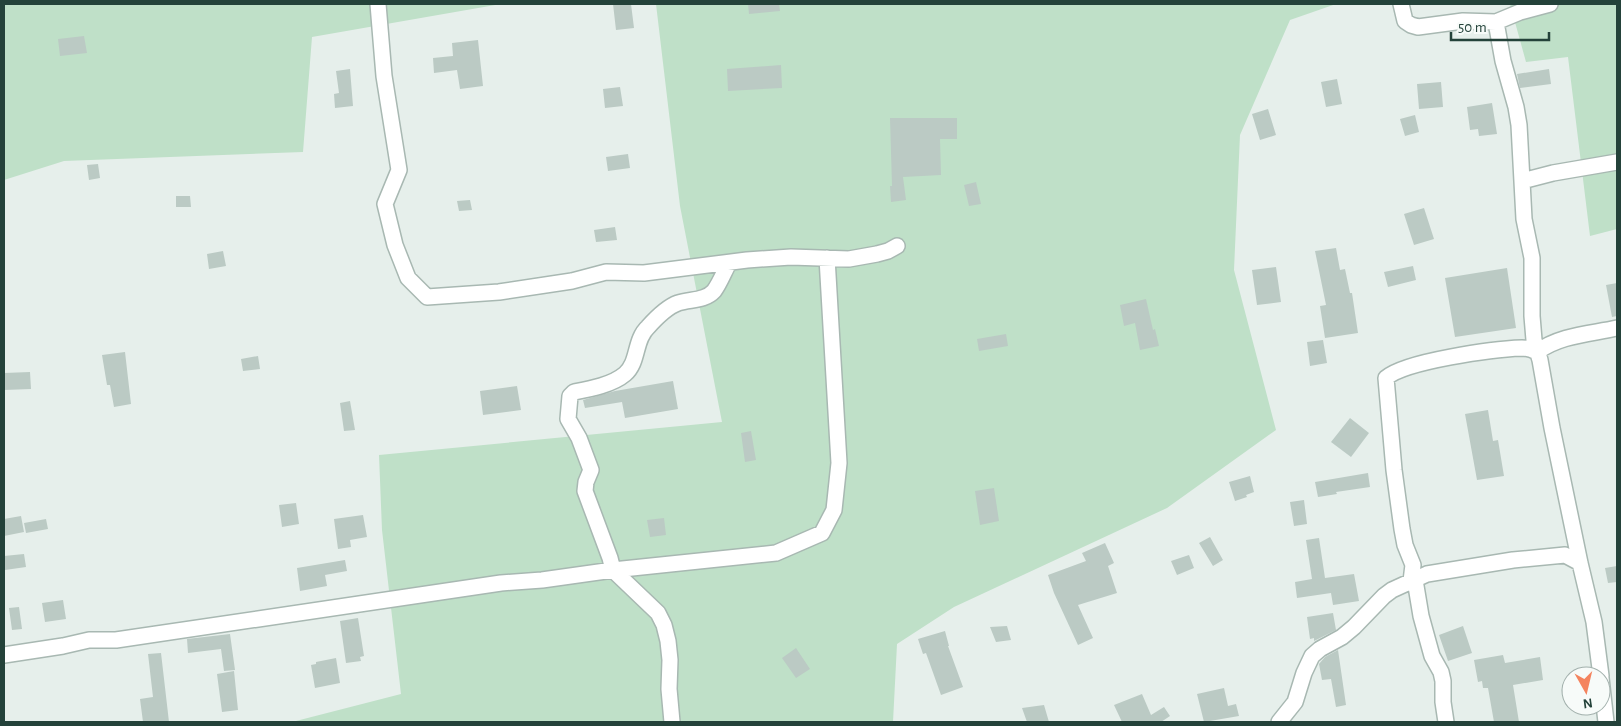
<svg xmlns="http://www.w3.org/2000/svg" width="1621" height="726" font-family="'Alegreya Sans',sans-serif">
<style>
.green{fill:#bfe0c8}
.building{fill:#bbcac4}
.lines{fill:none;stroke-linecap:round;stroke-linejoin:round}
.street-casing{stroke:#a8b8b2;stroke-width:18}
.street{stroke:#fff;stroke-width:15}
</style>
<rect width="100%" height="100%" fill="#e6efeb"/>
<path class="green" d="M4 4H501L312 37 303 152 64 161 4 180Z
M656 4H1336L1290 20 1240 135 1234 270 1276 430 1167 508 954 607 897 644 893 722H292L401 694 382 530 379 455 722 422 680 206Z
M1510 4H1617V229L1590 236 1568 57 1526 62Z"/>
<path class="building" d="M613 4H631L634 28 616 30Z
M748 4H779L780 11 749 14Z
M84 36 87 53 60 56 58 39Z
M478 40 483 86 460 89 457 70 434 73 433 58 453 56 452 43Z
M781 65 782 88 728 91 727 69Z
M350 69 353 106 335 108 334 94 339 93 336 71Z
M1549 69 1551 84 1520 88 1517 74Z
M1337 79 1342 104 1326 107 1321 82Z
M1441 82 1443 107 1419 109 1417 84Z
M620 87 623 106 605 108 603 89Z
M1492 103 1497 134 1479 136 1478 129 1470 130 1467 107Z
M1268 109 1276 135 1260 140 1252 114Z
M1415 115 1419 132 1405 136 1400 119Z
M890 118H957V139H940L941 175 903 177 906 200 891 202 890 186H892Z
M628 154 630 168 608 171 606 157Z
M98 164 100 178 89 180 87 165Z
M976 182 981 204 969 206 964 185Z
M176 196H190L191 207H176Z
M470 200 472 210 459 211 457 201Z
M1424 208 1434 239 1414 245 1404 214Z
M615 227 617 240 596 242 594 230Z
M1336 248 1340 270 1345 269 1350 293H1352L1358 333 1325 338 1320 306 1326 305 1315 251Z
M223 251 226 266 209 269 207 254Z
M1413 266 1416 280 1388 287 1384 272Z
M1276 267 1281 302 1257 305 1252 270Z
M1507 268 1516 328 1455 337 1445 278Z
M1617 283V316L1612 317 1606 285Z
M1146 299 1153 330 1155 329 1159 346 1140 350 1135 323 1124 326 1120 305Z
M1006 334 1008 346 979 351 977 339Z
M1323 340 1327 363 1310 366 1307 342Z
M125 352 131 404 114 407 110 385H107L102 355Z
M258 356 260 369 243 371 241 359Z
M30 372 31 389 4 390V373Z
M673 381 678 409 625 418 622 402 585 408 583 400 615 391Z
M517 386 521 410 483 415 480 391Z
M350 401 355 430 344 431 340 403Z
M1488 410 1493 441 1498 440 1504 476 1477 480 1465 414Z
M1350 418 1369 433 1351 457 1331 442Z
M751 431 756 460 745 462 741 433Z
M1368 473 1370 487 1336 492 1337 494 1318 497 1315 482Z
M1250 476 1254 492 1246 495 1247 497 1235 501 1229 482Z
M994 488 999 521 980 525 975 491Z
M1304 500 1307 524 1294 526 1290 502Z
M296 503 299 524 282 527 279 505Z
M363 515 367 537 350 540 351 547 338 549 334 519Z
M21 516 24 532 4 536V519Z
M664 518 666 535 650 537 647 520Z
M46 519 48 529 26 533 24 523Z
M1210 537 1223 560 1213 566 1199 543Z
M1319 538 1325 578 1354 574 1359 601 1333 605 1331 593 1297 598 1295 582 1312 579 1306 540Z
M1105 543 1114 563 1108 566 1117 593 1078 605 1093 638 1078 645 1054 593 1048 575 1086 561 1082 553Z
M24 554 26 567 5 570 4 556Z
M1189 555 1194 568 1177 575 1171 561Z
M345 560 347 571 325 575 327 586 300 591 297 568Z
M1617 566V582L1608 583 1605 568Z
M63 600 66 619 45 622 42 603Z
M19 607 22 629 12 630 9 608Z
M1333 613 1336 630 1314 641V638L1310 639 1307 617Z
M358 618 364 656 360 657 361 661 346 663 340 621Z
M1007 626 1011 640 996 642 990 627Z
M1463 626 1472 653 1448 661 1439 635Z
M945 631 949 646H948L963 687 941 695 926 653 923 654 918 639Z
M230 634 235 670 224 671 221 649 188 653 187 639Z
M796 648 810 669 796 678 782 658Z
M1338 650 1346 705 1336 707 1331 679 1322 680 1319 664 1325 657Z
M161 653 169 722H143L140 699 153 697 148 654Z
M1503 655 1505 663 1540 657 1543 680 1513 685 1519 722H1494L1488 688H1483L1482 681 1478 682 1474 660Z
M336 658 340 683 315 688 311 665 316 664V662Z
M234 671 238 710 222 712 217 674Z
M1224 688 1228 706 1236 704 1239 716 1204 722 1197 694Z
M1142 694 1151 715 1164 707 1170 716 1161 722H1122L1114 705Z
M1044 705 1049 722H1027L1022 708Z"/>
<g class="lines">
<g class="street-casing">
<path id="street" d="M378 4 384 76 399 170 385 204 395 245 408 278 427 297 499 292 572 281 606 272 644 273 747 260 791 257 849 259 877 254 888 251 897 246
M1401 4 1405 21 1411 25 1418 27 1463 21 1496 22 1520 12 1550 4
M1496 22 1503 61 1516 107 1519 125 1524 219 1532 258V316L1534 340 1540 360 1552 428 1580 563 1594 622 1601 676
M1522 181 1553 173 1617 162
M1415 580 1421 616 1432 656 1441 672 1443 681V702L1446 722
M1411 581 1413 565 1405 545 1402 529 1394 470 1386 378C1405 361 1494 349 1522 348 1527 348 1533 350 1537 352 1560 335 1590 334 1617 328
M4 655 63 646 89 640H116L501 583 542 580 613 570 776 553 822 533 834 510 839 463 827 258
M1601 678 1606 722
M672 722 669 689 670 660 668 641 664 625 658 613 613 570 610 558 585 491 586 482 591 470 579 438 568 419 570 396 574 392C590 389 612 385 625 374 639 362 634 340 648 327 656 318 667 307 678 303 690 299 705 301 714 291 720 283 724 272 729 263
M1279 722 1295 702 1304 673 1312 656 1320 649 1342 637 1354 627 1384 596 1392 590 1427 574 1513 560 1565 555 1580 563"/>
</g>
<use href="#street" class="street"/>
</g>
<rect width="1621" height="726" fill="none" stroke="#24423a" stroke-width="10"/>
<g transform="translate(1586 691) rotate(172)"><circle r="24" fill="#f7fbf9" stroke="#a3b1ad"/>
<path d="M0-4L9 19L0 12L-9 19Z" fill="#f4845f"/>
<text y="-8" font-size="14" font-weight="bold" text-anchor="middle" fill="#24423a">N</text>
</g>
<path d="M1451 32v8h98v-8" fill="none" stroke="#24423a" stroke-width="2.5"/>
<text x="1458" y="32" font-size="15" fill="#24423a" stroke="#f7fbf9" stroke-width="4" paint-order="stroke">50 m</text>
</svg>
